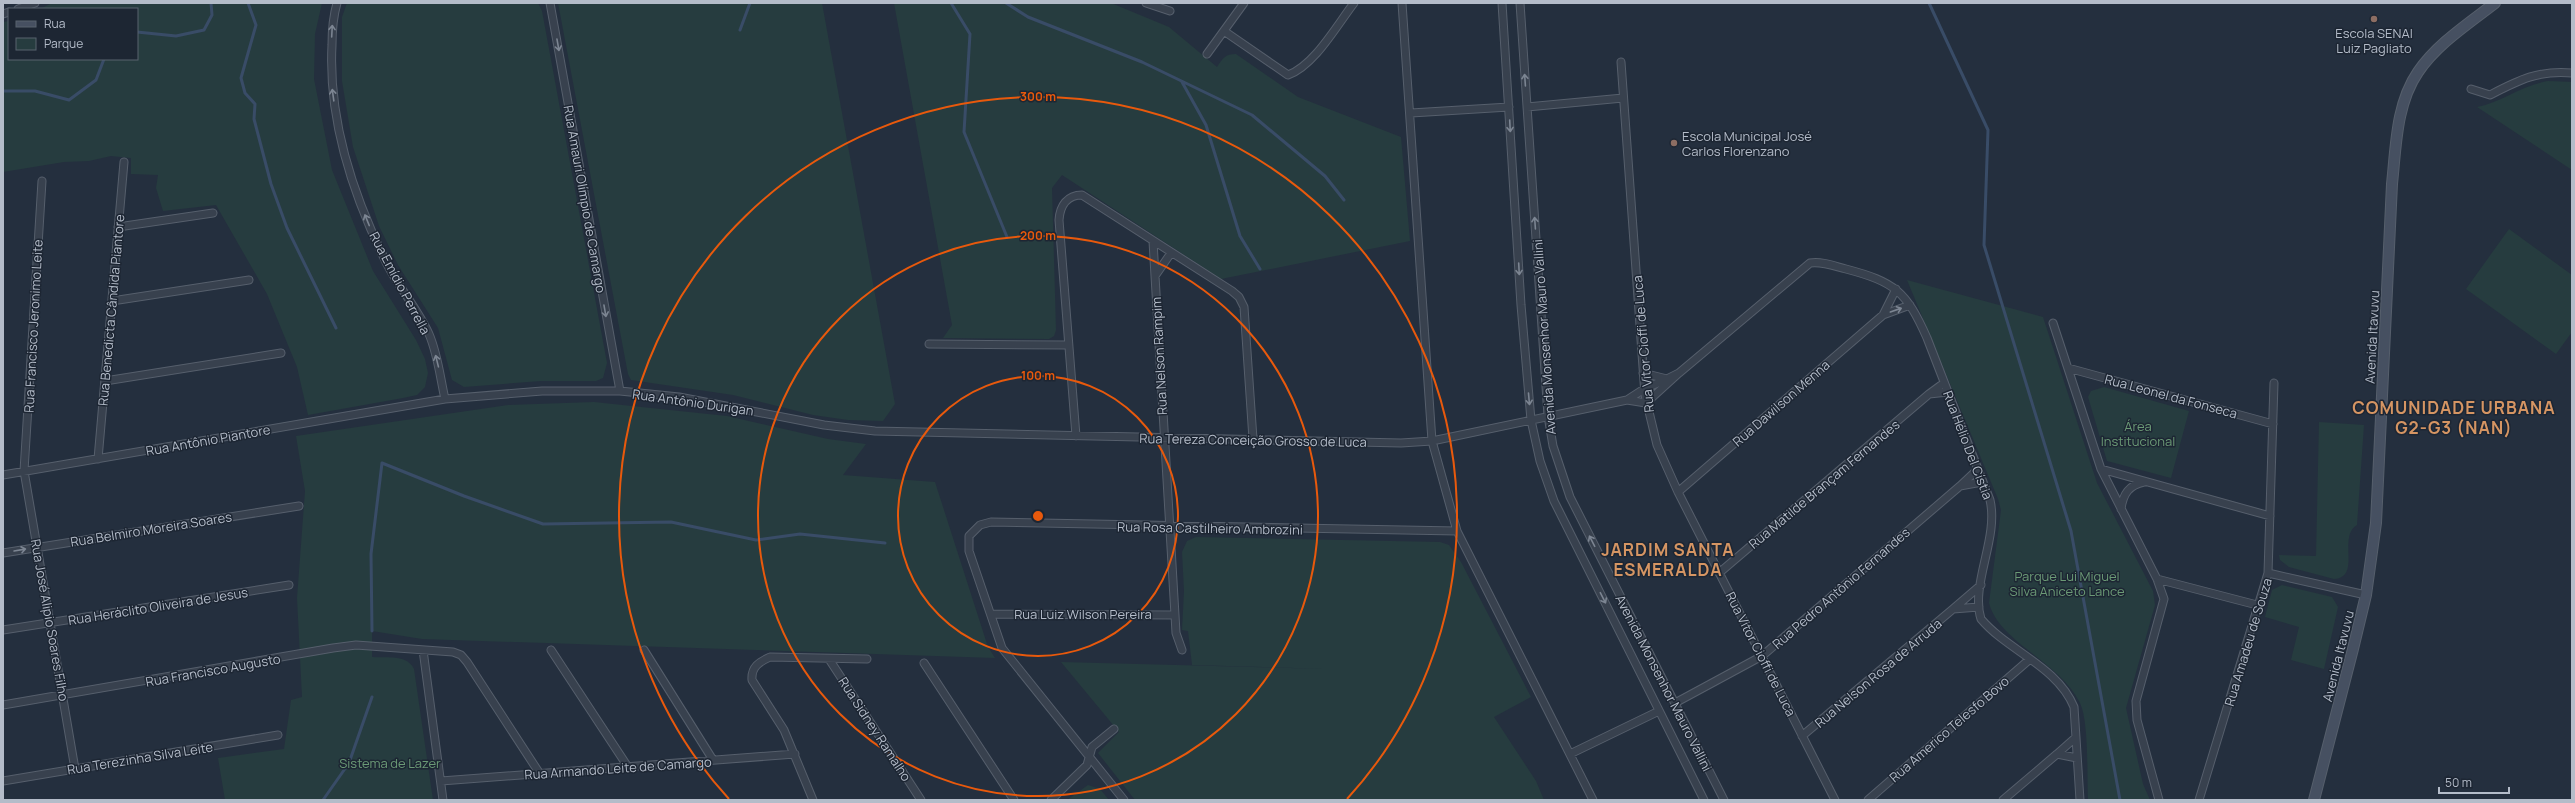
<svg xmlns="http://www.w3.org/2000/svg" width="2575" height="803" font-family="Manrope,sans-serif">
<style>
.green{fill:#263c3f}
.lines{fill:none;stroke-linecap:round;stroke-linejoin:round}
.stream{stroke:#394c67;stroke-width:3}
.minor-casing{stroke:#565f6c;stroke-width:9}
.secondary-casing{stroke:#565f6c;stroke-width:12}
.minor{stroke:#38414e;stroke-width:7}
.secondary{stroke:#465061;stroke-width:10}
.oneway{stroke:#7c8592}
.ring{fill:none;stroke:#e8590c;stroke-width:2}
.education-dot{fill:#8d6e63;stroke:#1d2633;stroke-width:1.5}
.labels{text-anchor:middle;stroke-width:3;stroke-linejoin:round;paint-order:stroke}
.poi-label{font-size:13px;fill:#b4bcc9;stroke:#1d2633}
.street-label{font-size:13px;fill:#b4bcc9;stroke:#1d2633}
.park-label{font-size:13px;fill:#6b9a76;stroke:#1d2633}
.district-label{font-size:17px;font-weight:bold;letter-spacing:1px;fill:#d59563;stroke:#1d2633}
.centre{fill:#e8590c;stroke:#1d2633;stroke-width:2}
.ring-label{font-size:12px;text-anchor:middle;font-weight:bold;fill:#e8590c;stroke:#1d2633;stroke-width:3;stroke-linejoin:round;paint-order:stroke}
</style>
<rect width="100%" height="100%" fill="#242f3e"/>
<path class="green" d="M52 3H322L315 34 314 79 332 170 373 271 416 340 425 359 428 373 425 387 417 395 403 398 308 415 297 367 267 294 216 205 163 211 156 188 158 175 131 174V158L111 156 89 161 64 162 3 172V22L9 21V59H137V9H40Z
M347 3H538L542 11 607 363 603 378 596 381H541L464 387 452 380 438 328 398 265 379 226 353 147 342 81V17Z
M558 3H822L895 404 883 421 848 420 813 415 733 395 631 380 628 374Z
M894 3H1111L1169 27 1217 67C1223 58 1225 54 1236 54L1298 97 1401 137 1410 241 1221 279 1062 175 1052 188 1056 330 1054 336 1049 339 943 338 952 325Z
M2548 81 2572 82V170L2477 107C2502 102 2522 85 2548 81Z
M2509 229 2572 275V332L2556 354 2466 289Z
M1907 280 2043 317 2097 483 2153 591 2155 605 2126 708 2143 784 2150 800H2088C2087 777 2089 722 2080 703 2060 662 1999 642 1989 603L2001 510 1998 499Z
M2104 387 2189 411 2171 478 2107 461 2088 397 2091 391Z
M594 402 727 416 828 439 866 444 843 475 935 482 988 647 995 658 422 639 372 631V657C387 658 407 654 414 669L433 800H225L218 758 284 749 291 700 302 697 297 598 305 491 296 436 508 405Z
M2319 422 2364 425 2357 525C2337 537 2362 577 2334 579L2289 567 2280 560 2279 555 2316 556Z
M1196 537 1440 542 1449 545 1461 562 1531 697 1494 717 1536 781 1544 800H1135L1098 753 1119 732 1061 662 1329 669 1192 665 1188 631 1182 630 1184 591 1182 552 1187 541Z
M2282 585 2332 597 2338 607 2324 669 2291 660 2299 627 2265 617 2272 590Z
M1088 785 1100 789 1109 800H1067Z"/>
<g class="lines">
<path class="stream" d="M248 3 256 25 241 78 245 93 255 104 254 119 271 184 287 228 336 328
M951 3 970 34 964 132 1007 237
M1006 3 1028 17 1142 62 1252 115 1325 176 1344 200
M1929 3 1988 130 1984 245 2071 531 2120 800
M740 30 750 3
M137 32 176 36 204 30 212 15 211 3
M1182 82 1206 125 1240 236 1260 269
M3 91H35L69 100 96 80 104 59
M372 631 371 554 382 463 464 496 543 524 671 522 756 540 800 534 885 543
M323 800 349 763 372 697"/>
<g class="minor-casing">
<path id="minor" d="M337 3C333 17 332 31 332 45 328 121 353 196 387 264 399 288 418 309 429 334 438 355 440 377 445 399
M550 3 620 391
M1146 3 1170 11
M1402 3 1432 441 1457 531 1593 800
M1502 3 1521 305 1531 420 1540 461 1554 501 1704 800
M1520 3 1548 416 1553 446 1570 497 1724 800
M18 9 35 3
M3 14 9 12
M1224 31 1288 75C1314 66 1337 25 1354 3
M1207 54 1244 3
M1621 62 1645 395 1657 445 1678 492 1835 800
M2471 89 2490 95C2519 80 2538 70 2572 73
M1527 107 1623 98
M1411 113 1509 107
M42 181 24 471 75 769
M118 227 213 213
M1153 241 1155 276 1171 253
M1155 276 1175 615 1176 633 1182 650
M1896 289 1883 315 1910 305
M112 301 249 280
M2053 323 2101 469 2157 579 2164 599 2136 701 2137 720 2159 800
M929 344 1068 345
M2068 368 2273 424
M1643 373 1667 379 1679 373 1646 403 1627 400 1644 389 1667 379
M1679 373 1810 263C1822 261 1834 266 1846 269 1895 282 1906 291 1927 338L1990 500C1999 538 1970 585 1981 619 2008 651 2057 666 2074 707L2080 800
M105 381 281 353
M1944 383 1929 394 1948 392
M1076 436 1059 220C1060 206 1067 195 1082 195L1232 291 1239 297 1244 307 1253 439
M98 459 124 162
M2101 469 2270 516
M1977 470 1960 486 1982 482
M3 475 445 399 542 391H620L679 397 824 425 875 431 1401 443 1432 441 1627 400
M1678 492 1883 315
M2121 509C2123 494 2129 485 2144 482
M3 553 299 506
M1719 573 1929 394
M2268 573 2366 595
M2157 579 2257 605
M1979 607 1953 609 1981 585
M991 614 1175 615
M3 630 289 585
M423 650 443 800
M551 650 628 767
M644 650 713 760
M829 659 921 800
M924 663 1014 800
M1675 703 1762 656 1960 486
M3 705 333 648 356 645 453 652 461 655 467 662 540 774
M1802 736 1953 609
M2075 738 2057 754 2077 758
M1570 754 1659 711
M3 781 278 735
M441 781 795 754
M813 800 784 730 752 680C751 667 759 662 770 657L867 659
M1051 800 1087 765 1092 747 1114 729
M1124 800 1002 648 969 551V536L980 525 991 522 1457 531
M1868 800 2030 659
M2003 800 2057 754
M2199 800 2268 573 2274 383"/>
</g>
<g class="secondary-casing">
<path id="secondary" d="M2314 800 2353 649 2366 595 2376 523 2392 184C2396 147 2396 104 2418 72 2437 44 2468 24 2495 3"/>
</g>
<use href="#minor" class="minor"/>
<use href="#secondary" class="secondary"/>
</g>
<defs><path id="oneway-shaft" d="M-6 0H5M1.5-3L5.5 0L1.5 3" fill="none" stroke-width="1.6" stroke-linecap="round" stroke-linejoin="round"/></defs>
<g class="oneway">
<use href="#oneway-shaft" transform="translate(332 31) rotate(-87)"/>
<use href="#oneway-shaft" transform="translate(558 45) rotate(80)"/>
<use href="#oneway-shaft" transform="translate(1525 80) rotate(-94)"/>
<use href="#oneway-shaft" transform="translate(333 95) rotate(-98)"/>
<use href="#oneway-shaft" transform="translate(1510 126) rotate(87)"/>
<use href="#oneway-shaft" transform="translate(367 220) rotate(-112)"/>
<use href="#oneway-shaft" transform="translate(1535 223) rotate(-94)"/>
<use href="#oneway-shaft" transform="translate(1519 269) rotate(87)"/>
<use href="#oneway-shaft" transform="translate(1896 310) rotate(-19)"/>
<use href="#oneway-shaft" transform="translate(605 311) rotate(80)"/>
<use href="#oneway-shaft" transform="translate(437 361) rotate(-104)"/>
<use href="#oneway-shaft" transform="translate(1529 399) rotate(85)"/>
<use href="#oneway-shaft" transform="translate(1592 541) rotate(-117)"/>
<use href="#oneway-shaft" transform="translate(20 550) rotate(-10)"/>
<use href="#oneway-shaft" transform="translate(1603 598) rotate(63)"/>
</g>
<g class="ring">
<circle cx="1038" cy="516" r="140"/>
<circle cx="1038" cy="516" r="280"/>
<path d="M729 799A419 419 0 1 1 1347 799"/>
</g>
<g class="education-dot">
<circle cx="2374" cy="19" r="4"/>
<circle cx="1674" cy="143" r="4"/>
</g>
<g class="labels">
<g class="poi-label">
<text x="2374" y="38">Escola SENAI<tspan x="2374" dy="15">Luiz Pagliato</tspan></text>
<text x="1682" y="141" text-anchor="start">Escola Municipal José<tspan x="1682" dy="15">Carlos Florenzano</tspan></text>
</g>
<g class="street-label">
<text transform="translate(585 199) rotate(80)" y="5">Rua Amauri Olímpio de Camargo</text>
<text transform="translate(400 283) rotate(62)" y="5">Rua Emídio Perrella</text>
<text transform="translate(111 310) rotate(-85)" y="5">Rua Benedicta Cândida Piantore</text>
<text transform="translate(33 326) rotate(-87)" y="5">Rua Francisco Jeronimo Leite</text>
<text transform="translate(1544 337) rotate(-94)" y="5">Avenida Monsenhor Mauro Vallini</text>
<text transform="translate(2372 337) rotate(-87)" y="5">Avenida Itavuvu</text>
<text transform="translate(1643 344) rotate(-95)" y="5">Rua Vitor Cioffi de Luca</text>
<text transform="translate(1159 356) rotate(-93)" y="5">Rua Nelson Rampim</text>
<text transform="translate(2171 396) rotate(15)" y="5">Rua Leonel da Fonseca</text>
<text transform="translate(693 402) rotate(8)" y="5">Rua Antônio Durigan</text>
<text transform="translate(1781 403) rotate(-41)" y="5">Rua Dawilson Menna</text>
<text transform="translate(208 440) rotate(-10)" y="5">Rua Antônio Piantore</text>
<text transform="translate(1253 440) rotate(1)" y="5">Rua Tereza Conceição Grosso de Luca</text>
<text transform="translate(1968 445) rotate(69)" y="5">Rua Hélio Del Cístia</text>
<text transform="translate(1824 484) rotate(-40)" y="5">Rua Matilde Brançam Fernandes</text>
<text transform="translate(1210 528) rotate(1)" y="5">Rua Rosa Castilheiro Ambrozini</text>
<text transform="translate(151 529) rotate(-9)" y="5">Rua Belmiro Moreira Soares</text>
<text transform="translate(1841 588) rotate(-41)" y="5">Rua Pedro Antônio Fernandes</text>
<text transform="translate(158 606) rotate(-9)" y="5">Rua Heráclito Oliveira de Jesus</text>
<text x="1083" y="619">Rua Luiz Wilson Pereira</text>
<text transform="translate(50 620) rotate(80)" y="5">Rua José Alipio Soares Filho</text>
<text transform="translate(2248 642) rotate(-73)" y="5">Rua Amadeu de Souza</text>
<text transform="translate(1761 654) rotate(63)" y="5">Rua Vitor Cioffi de Luca</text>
<text transform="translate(2338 656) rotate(-76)" y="5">Avenida Itavuvu</text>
<text transform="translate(213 670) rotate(-10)" y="5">Rua Francisco Augusto</text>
<text transform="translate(1878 673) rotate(-40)" y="5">Rua Nelson Rosa de Arruda</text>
<text transform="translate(1664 683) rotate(63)" y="5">Avenida Monsenhor Mauro Vallini</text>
<text transform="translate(875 729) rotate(57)" y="5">Rua Sidney Ramalho</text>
<text transform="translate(1949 729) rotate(-41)" y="5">Rua Americo Telesfo Bovo</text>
<text transform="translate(140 758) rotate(-9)" y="5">Rua Terezinha Silva Leite</text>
<text transform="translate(618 768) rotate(-4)" y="5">Rua Armando Leite de Camargo</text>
</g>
<g class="park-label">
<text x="2138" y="431">Área<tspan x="2138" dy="15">Institucional</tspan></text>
<text x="2067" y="581">Parque Lui Miguel<tspan x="2067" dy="15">Silva Aniceto Lance</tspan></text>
<text x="390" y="768">Sistema de Lazer</text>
</g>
<g class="district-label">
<text x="2454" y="414">COMUNIDADE URBANA<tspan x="2454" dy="20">G2-G3 (NAN)</tspan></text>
<text x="1668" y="556">JARDIM SANTA<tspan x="1668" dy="20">ESMERALDA</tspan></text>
</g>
</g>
<circle cx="1038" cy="516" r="6" class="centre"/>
<g class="ring-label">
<text x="1038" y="101">300 m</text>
<text x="1038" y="240">200 m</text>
<text x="1038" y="380">100 m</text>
</g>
<rect width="2575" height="803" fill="none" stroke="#b4bcc9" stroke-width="8"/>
<rect x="8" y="8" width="130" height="52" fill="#1d2633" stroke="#59626f"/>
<rect x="16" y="21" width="20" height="6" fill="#465061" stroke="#59626f"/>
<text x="44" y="28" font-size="12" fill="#b4bcc9">Rua</text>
<rect x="16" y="38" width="20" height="12" fill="#263c3f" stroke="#59626f"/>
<text x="44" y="48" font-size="12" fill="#b4bcc9">Parque</text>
<path d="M2439 787v6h70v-6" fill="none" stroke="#b4bcc9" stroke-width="2"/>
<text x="2445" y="787" font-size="12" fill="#b4bcc9" stroke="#1d2633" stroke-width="3" paint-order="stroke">50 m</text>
</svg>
